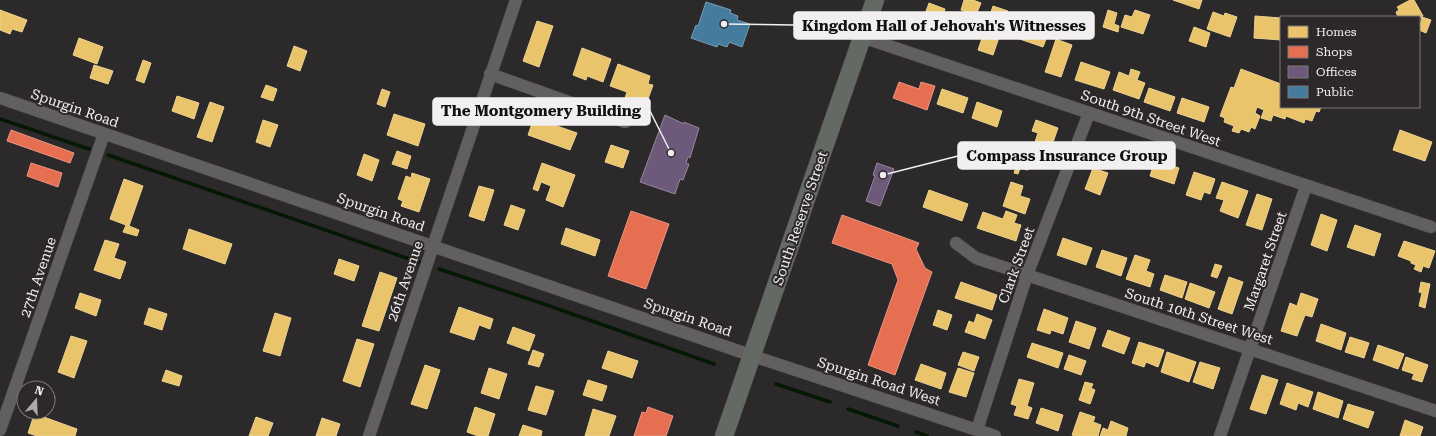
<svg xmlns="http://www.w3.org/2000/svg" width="1436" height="436" font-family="'Roboto Serif',serif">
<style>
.homes{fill:#e9c46a;stroke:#ecd192}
.shops{fill:#e76f51;stroke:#ea9581}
.offices{fill:#6d597a;stroke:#95869d}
.public{fill:#457b9d;stroke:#799eb6}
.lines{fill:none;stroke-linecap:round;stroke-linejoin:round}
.stream{stroke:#041804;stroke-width:3.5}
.minor-casing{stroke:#494647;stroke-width:13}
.highway-casing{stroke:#494647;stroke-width:19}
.minor{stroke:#625f60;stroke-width:12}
.highway{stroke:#656963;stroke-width:18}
.labels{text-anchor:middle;stroke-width:4;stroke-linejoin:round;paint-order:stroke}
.street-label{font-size:14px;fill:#f2eff0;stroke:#2d282a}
.leader{fill:none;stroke:#f2eff0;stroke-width:1.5}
.callout-dot{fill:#f2eff0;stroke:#2d282a;stroke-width:1.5}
.callout{fill:#f2eff0;stroke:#f2eff0;stroke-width:1.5}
.callout-label{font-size:15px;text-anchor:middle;font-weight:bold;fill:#111}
</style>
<rect width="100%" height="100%" fill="#2c292a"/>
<path class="homes" d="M964 0H973L981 3 976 15 961 10Z
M1173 0H1202L1199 9Z
M1410 0H1414L1423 16 1419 18V17H1398L1396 12 1399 10 1397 7Z
M929 3 945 9 939 27 922 22Z
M993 6 1008 11 993 55 978 50Z
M0 10 27 20 22 32 12 29 10 34 0 30Z
M1108 10 1117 13 1114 24 1119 26 1118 32 1103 27Z
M1135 10 1150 15 1143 34 1121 27 1125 15 1132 17Z
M1213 12 1224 16 1225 13 1237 17 1230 37 1207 29Z
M1255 16 1281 18V40L1254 38Z
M1422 17 1431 20 1426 33 1419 30Z
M1016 20 1049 31 1043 47 1011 36Z
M537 21 553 26 539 67 523 61Z
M1194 27 1210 33 1206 47 1189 41Z
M79 38 103 47 97 64 73 55Z
M1056 39 1072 45 1061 77 1045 72Z
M294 46 307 51 300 71 287 66Z
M582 48 611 59 603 82 587 76 586 80 573 75Z
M143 60 151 63 144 83 136 80Z
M1081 62 1110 72 1104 89 1075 80Z
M618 64 650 76 648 84 653 85 646 105 625 98 627 92 610 86Z
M94 65 113 71 108 84 90 78Z
M1131 69 1140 72 1137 80 1145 83 1139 99 1113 90 1119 72 1129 76Z
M1241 69 1281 84V107H1321L1319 112 1316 111 1312 121 1305 119 1304 123 1286 116 1285 119 1273 115 1271 121 1261 118 1264 110 1257 107 1255 113 1260 116 1255 129 1251 127 1249 132 1241 129 1239 133 1232 131 1234 126 1224 122 1225 118 1220 116 1231 87 1234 88Z
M266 85 277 89 273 101 261 97Z
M1149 88 1175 97 1170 111 1144 102Z
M382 89 390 92 385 107 377 104Z
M942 89 968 98 963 113 937 104Z
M177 96 199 103 194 119 172 111Z
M1182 98 1209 107 1204 122 1177 113Z
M210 102 224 107 212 142 197 137Z
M977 102 1002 111 997 127 972 118Z
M394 114 425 124 418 146 387 135Z
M534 118 577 133 570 150 528 135Z
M263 120 278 125 270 147 256 142Z
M1036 120 1058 128 1051 148 1035 142 1038 133 1032 131Z
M1400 130 1432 142 1425 161 1393 150Z
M611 145 629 151 623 168 605 162Z
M1024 145 1047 153 1042 166 1031 162 1028 170 1020 168 1018 174 1014 173Z
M397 151 411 156 407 169 392 164Z
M364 154 379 160 372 181 357 175Z
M1155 160 1179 168 1174 184 1150 176Z
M542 163 575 175 563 207 546 200 551 186 541 182 538 191 533 189Z
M1093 168 1108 173 1100 195 1085 189Z
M1194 172 1215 179 1210 194 1204 192 1201 200 1186 195Z
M412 173 430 179 419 212 401 206 403 201 398 199 406 176 411 178Z
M124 179 143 186 129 226 139 230 137 236 123 232 126 225 110 219Z
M1011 182 1023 186 1020 196 1030 199 1025 214 1003 206Z
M1222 182 1248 191 1238 218 1220 211 1224 200 1216 198Z
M479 186 494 190 484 221 469 216Z
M929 190 968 204 962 221 923 207Z
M1257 194 1272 199 1262 230 1246 225Z
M511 205 525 210 518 230 504 225Z
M1006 211 1017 215 1014 223 1021 225 1016 241 977 228 983 212 1003 219Z
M1321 214 1337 220 1327 251 1311 245Z
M1355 225 1381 234 1374 256 1347 247Z
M566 228 600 240 595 256 561 244Z
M189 229 232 244 225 264 183 249Z
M1063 238 1092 248 1086 265 1057 255Z
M105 240 119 244 114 258 126 262 120 279 94 270Z
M1404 241 1435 251 1429 268 1423 266 1421 272 1414 269 1416 265 1411 263V261L1398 256Z
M1102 250 1127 258 1121 276 1096 267Z
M1135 255 1150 260 1146 271 1154 274 1150 287 1126 279Z
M339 259 359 266 354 281 334 274Z
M1215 264 1222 266 1217 278 1211 276Z
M380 272 397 278 379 331 362 326Z
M1165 275 1187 282 1182 298 1160 290Z
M1229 277 1243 282 1232 314 1218 309Z
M961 282 997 295 992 310 955 298Z
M1421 282 1430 284 1425 308 1419 306 1422 293 1419 292Z
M1190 283 1215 292 1209 308 1185 299Z
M80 293 101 300 96 316 75 308Z
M1301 293 1318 299 1312 317 1305 315 1297 336 1281 331 1290 303 1297 306Z
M459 307 493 319 490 329 479 325 474 340 450 332Z
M149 308 167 314 162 330 144 324Z
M1044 309 1068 318 1063 334 1051 330 1050 334 1037 330Z
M938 310 952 315 947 330 933 325Z
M275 313 291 318 280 356 263 351Z
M977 314 992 320 985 339 965 332 969 321 974 323Z
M1076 321 1096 328 1089 349 1069 342Z
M1321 324 1346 333 1341 350 1316 341Z
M513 327 535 335 529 351 507 343Z
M1108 330 1130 338 1124 354 1102 346Z
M71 336 87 341 74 378 58 372Z
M1350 337 1369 343 1364 358 1345 352Z
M357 339 374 344 360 387 343 381Z
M1139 342 1164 350 1158 367 1146 362 1144 367 1132 363Z
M1032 343 1063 353 1058 368 1027 357Z
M1378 345 1404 354 1398 369 1373 360Z
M533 350 544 354 539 367 528 364Z
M608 351 638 361 632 378 602 368Z
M963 352 979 357 974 371 958 365Z
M1167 352 1196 362 1189 382 1161 372Z
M1069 355 1086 361 1081 375 1064 369Z
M1406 357 1428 365 1422 382 1412 379 1414 374 1402 370Z
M1200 362 1220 368 1213 389 1193 382Z
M921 364 946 373 941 389 915 380Z
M425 365 440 370 427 409 411 404Z
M489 368 507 374 499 399 481 393Z
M958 368 974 373 966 397 949 392Z
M166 370 182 376 179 386 162 381Z
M1262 375 1278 380 1266 414 1250 409Z
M1019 379 1034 383 1027 406 1032 408 1028 419 1014 415 1017 406 1011 404Z
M588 380 607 386 602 401 583 395Z
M1085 382 1093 384 1091 388 1095 390 1090 404 1079 400Z
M1287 383 1313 392 1308 407 1298 403 1296 410 1280 404Z
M536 386 554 391 546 415 528 410Z
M1318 392 1343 401 1338 418 1313 409Z
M48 395 55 397 50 412H48Z
M1348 404 1374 412 1368 428 1343 419Z
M475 407 495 414 488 436H478L467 432Z
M1041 408 1063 415 1058 431 1036 423Z
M593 409 616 416 609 436H585Z
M35 412H42L41 416 77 429 75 436H37L28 433Z
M1080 412 1095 417 1093 422 1101 425 1098 436H1076L1072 435Z
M256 417 273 423 268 436H249Z
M322 418 340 424 336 436H316Z
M1405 420 1423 427 1420 436H1400Z
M1111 421 1128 428 1126 436H1100L1103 428 1108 430Z
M523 425 542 431 541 436H519Z"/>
<path class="shops" d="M899 82 919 89 921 82 935 86 927 110 893 98Z
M11 130 74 153 70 163 7 141Z
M31 163 62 173 58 187 27 176Z
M631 211 669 224 646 289 608 276Z
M842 215 919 243 916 249 925 268 932 272 895 375 868 365 898 280 892 264 832 243Z
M648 407 673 416 666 436H634L642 412 646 413Z"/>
<path class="offices" d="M665 115 684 124V122L699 128 690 158 688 157 686 163 689 164 683 180 680 179 675 194 640 182Z
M877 163 894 169 880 206 866 201 875 176 873 175Z"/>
<path class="public" d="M706 2 731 10 730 13 738 16 737 20 750 24 742 47 729 42 727 47 718 44 717 47 691 38 696 25 698 26Z"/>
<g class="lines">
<path class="stream" d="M0 119 89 149
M108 155 421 263
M439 269 541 303 714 364
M776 384 830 402
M848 409 898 426
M916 432 927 436"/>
<g class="minor-casing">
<path id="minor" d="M862 37 1431 227
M490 74 625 122
M0 98 753 356 995 436
M956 243 976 258 1436 411
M0 430 104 134
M977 430 1027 275 1089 113
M369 436 516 0
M1220 436 1306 186"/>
</g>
<g class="highway-casing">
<path id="highway" d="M724 436 875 0"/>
</g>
<use href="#minor" class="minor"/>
<use href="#highway" class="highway"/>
</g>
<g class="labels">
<g class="street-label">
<text transform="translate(75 108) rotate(19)" y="5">Spurgin Road</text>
<text transform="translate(1151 118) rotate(19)" y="5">South 9th Street West</text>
<text transform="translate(381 212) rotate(19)" y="5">Spurgin Road</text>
<text transform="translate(800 218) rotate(-71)" y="5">South Reserve Street</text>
<text transform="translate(1265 261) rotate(-71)" y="5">Margaret Street</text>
<text transform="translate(1016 265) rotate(-70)" y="5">Clark Street</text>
<text transform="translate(38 277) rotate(-71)" y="5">27th Avenue</text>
<text transform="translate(405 281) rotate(-71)" y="5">26th Avenue</text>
<text transform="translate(1199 316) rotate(18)" y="5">South 10th Street West</text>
<text transform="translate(688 317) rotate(19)" y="5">Spurgin Road</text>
<text transform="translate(879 381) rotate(18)" y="5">Spurgin Road West</text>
</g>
</g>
<path class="leader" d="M724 24L794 25M671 153L650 111M883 175L958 156"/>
<g class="callout-dot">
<circle cx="724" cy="24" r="4"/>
<circle cx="671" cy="153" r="4"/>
<circle cx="883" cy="175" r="4"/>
</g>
<g class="callout">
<rect x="794" y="12" width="300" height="27" rx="4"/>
<rect x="433" y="98" width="217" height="27" rx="4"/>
<rect x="958" y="142" width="217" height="27" rx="4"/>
</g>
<g class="callout-label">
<text x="944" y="31">Kingdom Hall of Jehovah's Witnesses</text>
<text x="541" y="116">The Montgomery Building</text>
<text x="1067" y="161">Compass Insurance Group</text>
</g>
<rect x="1280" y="16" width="140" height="92" fill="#2d282a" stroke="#7c7879"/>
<rect x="1288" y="26" width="20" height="12" fill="#e9c46a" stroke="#7c7879"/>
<text x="1316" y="36" font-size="12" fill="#f2eff0">Homes</text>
<rect x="1288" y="46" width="20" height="12" fill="#e76f51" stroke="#7c7879"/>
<text x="1316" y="56" font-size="12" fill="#f2eff0">Shops</text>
<rect x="1288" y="66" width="20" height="12" fill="#6d597a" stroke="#7c7879"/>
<text x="1316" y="76" font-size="12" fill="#f2eff0">Offices</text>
<rect x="1288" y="86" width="20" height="12" fill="#457b9d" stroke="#7c7879"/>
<text x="1316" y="96" font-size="12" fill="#f2eff0">Public</text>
<g transform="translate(36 400) rotate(19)"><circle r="19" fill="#2d282a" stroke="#7c7879"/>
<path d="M0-3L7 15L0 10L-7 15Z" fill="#adaaab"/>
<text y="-6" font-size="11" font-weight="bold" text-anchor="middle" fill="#f2eff0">N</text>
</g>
</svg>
